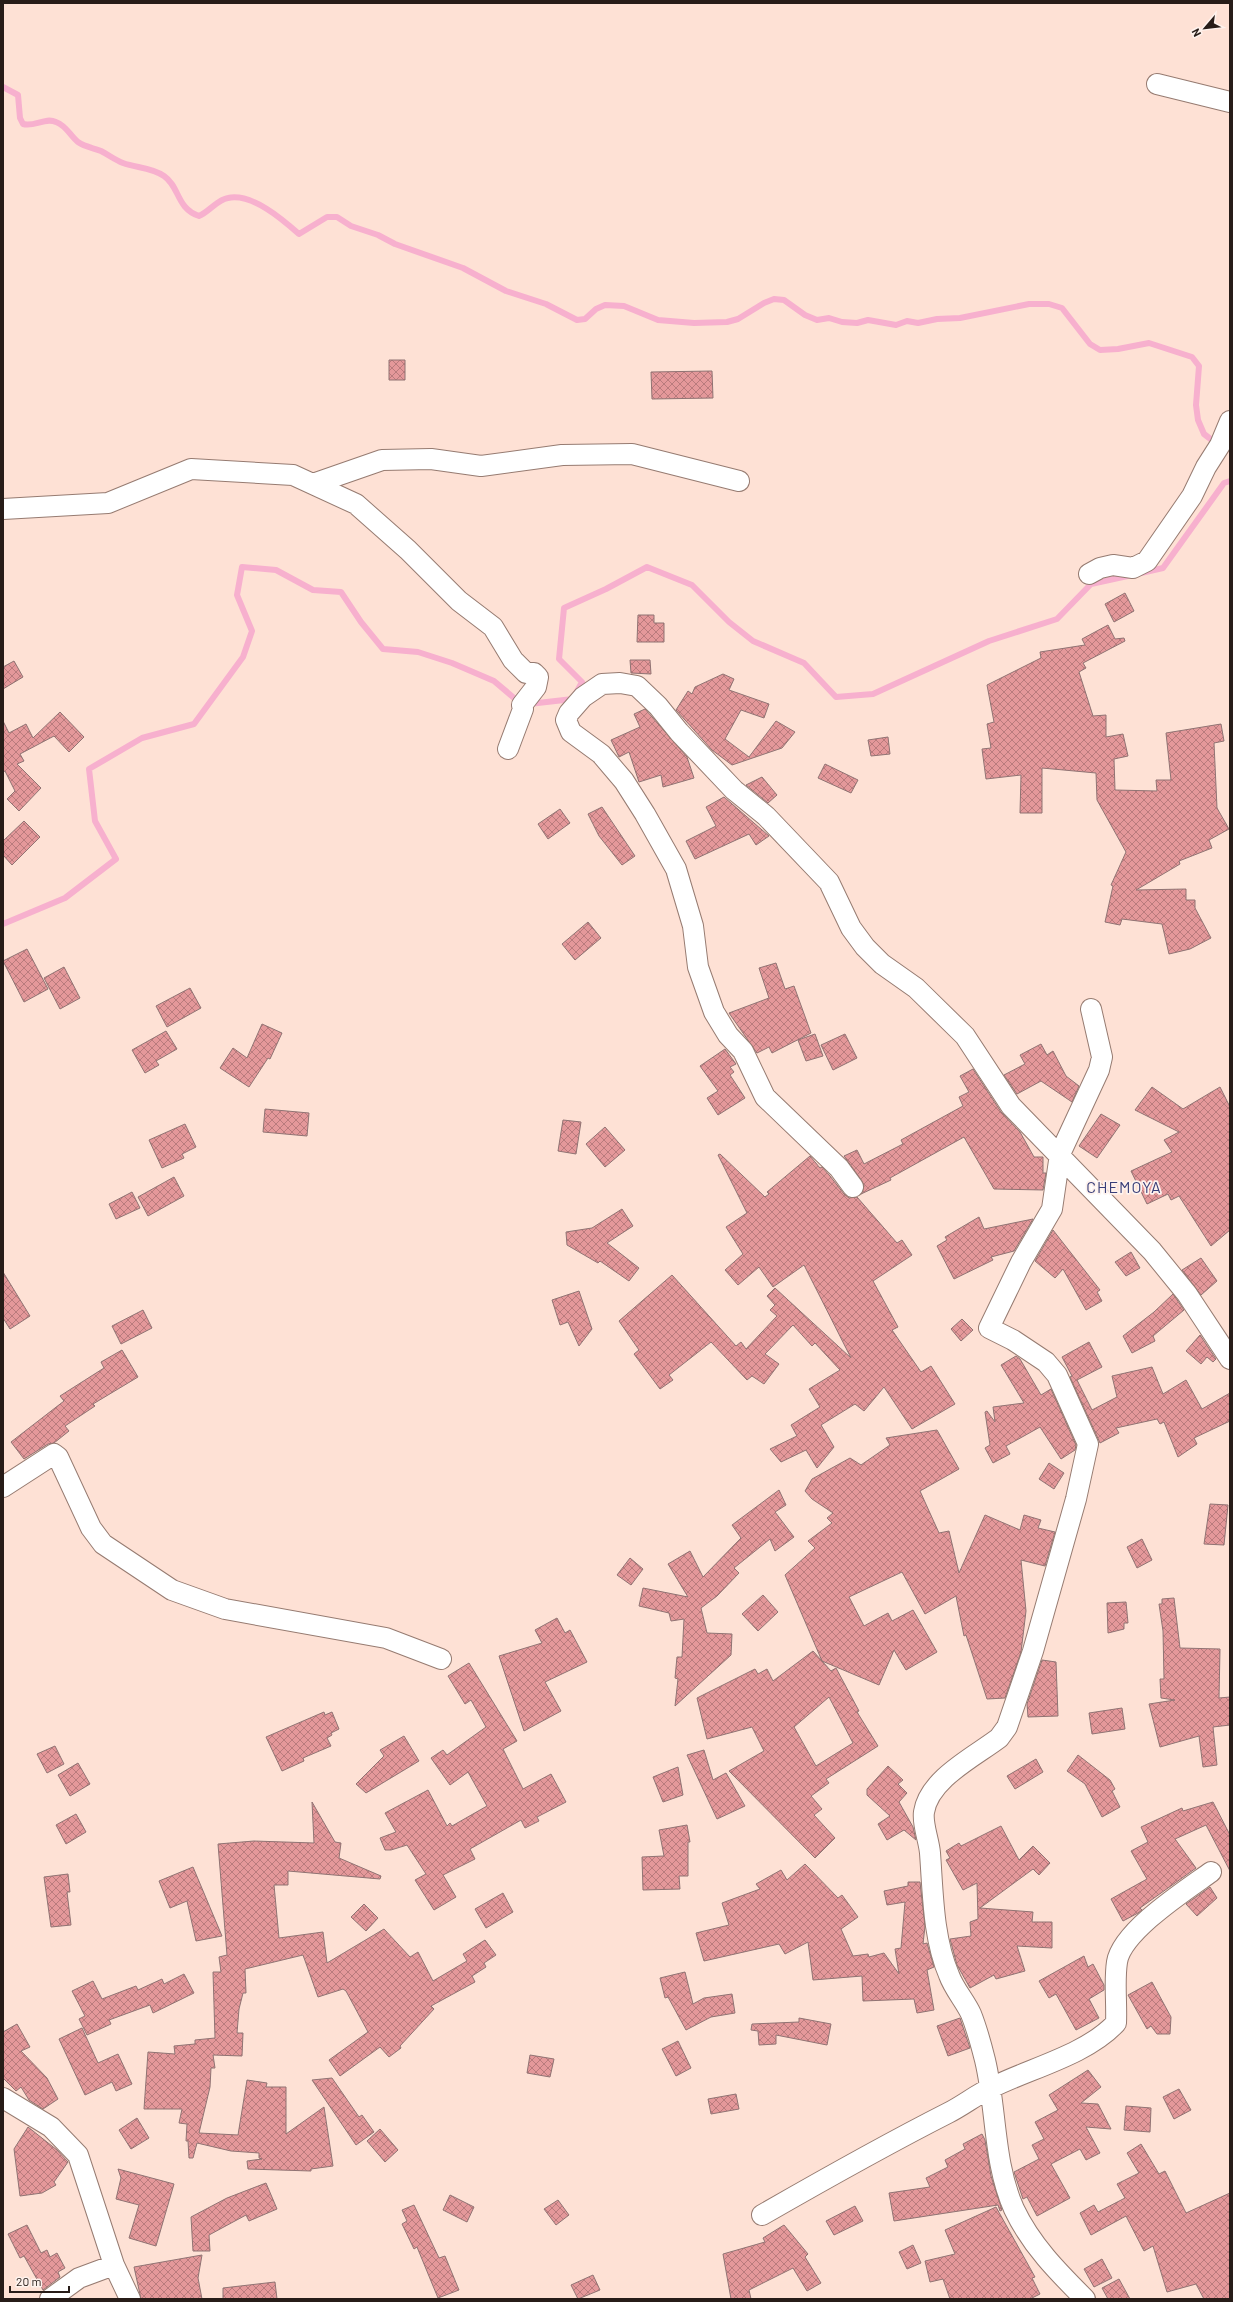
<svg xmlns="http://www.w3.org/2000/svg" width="1233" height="2302" font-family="Barlow,sans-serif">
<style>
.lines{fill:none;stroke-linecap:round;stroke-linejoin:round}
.stream{stroke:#f7b0ce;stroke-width:6}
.building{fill:url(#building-cross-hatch);stroke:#907373;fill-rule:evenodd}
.street-casing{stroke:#967b71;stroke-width:22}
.street{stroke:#fff;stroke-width:20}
.labels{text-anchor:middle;stroke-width:3.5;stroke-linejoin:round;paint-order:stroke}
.quarter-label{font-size:16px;letter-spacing:1px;fill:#383e79;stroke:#fef2ed}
</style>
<defs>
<pattern id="building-cross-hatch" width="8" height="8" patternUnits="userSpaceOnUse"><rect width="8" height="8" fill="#e4989a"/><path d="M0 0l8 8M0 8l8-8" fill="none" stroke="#b97b7d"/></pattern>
</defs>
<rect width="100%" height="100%" fill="#fee1d5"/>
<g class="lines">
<path class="stream" d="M3 87 18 95 20 118 23 124C35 127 45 117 56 122 67 126 70 136 78 142 85 147 94 148 101 151 109 155 115 160 123 163 136 168 151 167 164 176 180 187 176 208 199 216 209 212 218 199 228 198 252 193 282 219 299 234L327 217H337L351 226 378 235 395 244 463 268 506 291 546 304 577 320 585 319 596 309 605 305 624 306 658 320 694 323 727 322 738 319 764 303 774 299 784 300 805 315 817 320 829 318 842 322 857 323 868 320 896 325 907 321 918 323 937 319 960 318 1029 304H1049L1062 308 1090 344 1100 350 1118 349 1149 343 1192 357 1199 366 1196 405 1198 420 1204 434 1217 444 1230 448
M1141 573 1163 568 1224 483 1230 481
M529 704 573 699 582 682 559 659 564 608 606 589 647 567 692 585 729 622 753 641 804 663 836 697 873 694 989 641 1057 619 1091 584 1132 575
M3 924 65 898 116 859 95 821 89 769 142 738 194 724 243 657 252 631 237 595 242 567 276 570 313 590 341 592 361 622 383 649 418 652 452 663 494 681 520 703"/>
</g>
<path class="building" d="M389 360H405V380H389Z
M712 371 713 398 652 399 651 372Z
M1125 593 1134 611 1114 622 1105 604Z
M638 615H654V623H664V642H637Z
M1108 625 1115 639 1124 638 1125 641 1083 663 1086 668 1079 672 1093 716 1106 715V737L1123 734 1128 756 1114 759 1115 790 1157 791 1156 780H1171L1166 733 1221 724 1224 741 1214 743 1217 808 1229 829 1209 840 1212 848 1179 861 1180 864 1136 890 1186 889V900H1195V908L1211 938 1190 949 1169 954 1162 924 1122 919 1120 925 1105 922 1113 886 1111 885 1126 852 1097 800 1096 773 1042 768V813H1020L1021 775 986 779 982 749 991 748 987 724 994 722 987 685 1041 658 1040 652 1085 645 1082 639Z
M630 660H650L651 674 631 673Z
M14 661 23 677 3 689V667Z
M723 674 734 679 729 690 769 704 764 718 741 710 725 739 749 757 776 721 795 732 782 748 732 765 712 750 676 710 688 691 692 694 695 687Z
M645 709 687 757 694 778 663 787 661 775 639 782 629 752 619 757 611 740 640 727 634 714Z
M60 712 84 737 69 752 54 736 20 754 24 761 17 764 41 788 19 811 7 799 15 791 5 771 3 772V721L9 733 26 724 33 738Z
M888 737 890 754 871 756 868 740Z
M825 764 858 780 851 793 818 778Z
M762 777 777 795 768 803 746 785Z
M724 797 769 836 756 845 749 834 695 859 686 841 716 826 706 807Z
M602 807 635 856 622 865 599 836 588 814Z
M560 809 570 823 548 839 538 824Z
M24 821 40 837 12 865 3 855V841Z
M588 922 601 938 575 960 562 944Z
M27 949 48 989 24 1002 3 961Z
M776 963 785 989 794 986 811 1033 772 1053 769 1047 757 1053 729 1013 769 998 759 968Z
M64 967 80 998 60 1009 44 978Z
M190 988 201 1008 167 1027 156 1006Z
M262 1024 282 1033 270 1059 268 1058 249 1087 220 1068 233 1048 247 1058Z
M166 1031 177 1049 156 1061 159 1065 145 1073 132 1050Z
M815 1034 823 1056 806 1061 798 1040Z
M845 1034 857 1058 833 1070 821 1045Z
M1041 1044 1047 1055 1053 1051 1066 1076 1079 1086 1072 1102 1041 1081 1017 1094 1004 1075 1025 1064 1020 1055Z
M725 1049 736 1064 730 1067 734 1072 730 1075 745 1098 718 1115 707 1098 718 1091 700 1066Z
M973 1069 1001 1112 1020 1132 1034 1157H1043V1173H1046L1043 1190 994 1189 964 1137 890 1178 891 1180 861 1194 864 1186 862 1181 844 1156 857 1150 864 1164 903 1144 901 1140 963 1106 959 1097 969 1092 960 1076Z
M1152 1087 1183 1109 1220 1087 1230 1107V1230L1211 1246 1179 1196 1171 1200 1168 1194 1147 1204 1131 1171 1172 1152 1164 1140 1179 1132 1135 1110Z
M265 1109 309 1113 307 1136 263 1132Z
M1101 1114 1120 1125 1097 1158 1079 1146Z
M563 1120 581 1122 576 1154 558 1151Z
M185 1124 196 1147 182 1154 184 1158 162 1168 149 1140Z
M605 1127 625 1150 605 1167 586 1144Z
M720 1154 765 1197 769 1194 767 1192 810 1156 820 1168 822 1167 830 1176 844 1194 849 1198 857 1197 897 1243 902 1240 912 1255 873 1281 898 1327 892 1330 921 1372 931 1366 955 1404 912 1429 884 1387 864 1411 855 1404 821 1425 834 1447 817 1468 806 1450 781 1462 770 1449 797 1436 791 1425 820 1407 809 1389 840 1370 815 1343 812 1346 793 1325 765 1354 779 1364 764 1384 752 1376 747 1380 711 1342 669 1375 673 1380 660 1389 634 1354 639 1350 619 1321 672 1275 736 1346 741 1342 746 1349 777 1316 770 1310 775 1305 767 1296 775 1288 851 1358 804 1265 773 1287 759 1267 738 1285 725 1270 743 1254 726 1227 747 1213 718 1155Z
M174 1177 184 1196 148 1216 138 1197Z
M132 1192 140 1208 116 1219 109 1204Z
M622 1209 633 1226 607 1243 639 1268 629 1281 600 1261 598 1263 567 1245 566 1232 592 1228Z
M979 1217 984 1229 1033 1219 1014 1251 991 1257 993 1260 954 1279 937 1246 947 1240 945 1237Z
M1053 1230 1100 1290 1097 1292 1102 1301 1086 1310 1063 1269 1055 1278 1035 1261Z
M1131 1252 1140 1268 1126 1276 1115 1262Z
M1201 1258 1217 1281 1201 1295 1182 1270Z
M3 1272 30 1316 10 1329 3 1318Z
M579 1291 592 1329 579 1346 568 1322 560 1325 552 1300Z
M1173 1294 1184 1310 1153 1336 1155 1341 1132 1353 1123 1336 1154 1312Z
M143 1310 152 1328 121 1344 112 1326Z
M962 1319 973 1330 961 1341 951 1329Z
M1200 1335 1216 1359 1213 1362 1207 1357 1201 1364 1186 1351Z
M1089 1342 1102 1367 1077 1380 1092 1410 1117 1397 1112 1376 1152 1367 1163 1394 1186 1380 1202 1409 1230 1393V1421L1194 1438 1197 1444 1178 1457 1164 1422 1160 1424 1157 1419 1116 1428 1119 1433 1100 1443 1070 1377 1072 1376 1062 1357Z
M122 1350 138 1377 93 1404 95 1406 65 1426 69 1431 54 1443 48 1444 24 1459 11 1442 64 1401 60 1396 104 1368 101 1362Z
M1016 1356 1020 1359 1041 1395 1051 1389 1076 1445 1075 1450 1061 1459 1040 1427 1006 1446 1010 1454 993 1463 985 1448 990 1445 985 1412 987 1411 995 1422 993 1407 1024 1403 1001 1365Z
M937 1430 959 1469 920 1491 939 1533 949 1531 959 1573 985 1515 1020 1530 1024 1515 1041 1520 1038 1528 1055 1532 1045 1566 1021 1560 1026 1611 1021 1652 1005 1698 987 1699 966 1635 964 1636 956 1596 925 1614 902 1572 849 1597 864 1626 888 1613 892 1621 913 1610 937 1652 906 1670 894 1650 879 1685 822 1661 785 1575 815 1548 808 1541 832 1523 827 1518 833 1513 812 1499 805 1491 812 1479 850 1458 861 1465 890 1445 886 1438Z
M1049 1463 1064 1473 1054 1489 1039 1479Z
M779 1490 786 1505 775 1512 794 1537 775 1551 770 1539 734 1568 739 1573 717 1596 701 1608 707 1633 732 1634 731 1655 675 1706 678 1679 675 1678 677 1657H682L684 1619 671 1621 669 1613 639 1606 643 1588 688 1597 668 1564 690 1551 703 1577 741 1538 732 1525Z
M1210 1504 1228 1505 1224 1545 1204 1544Z
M1142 1539 1152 1560 1137 1568 1127 1547Z
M630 1558 643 1569 631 1585 617 1575Z
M763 1595 778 1612 758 1631 742 1614Z
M1174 1598 1180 1648 1220 1649 1219 1698 1230 1697V1725L1213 1727 1217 1765 1203 1767 1199 1736 1160 1747 1149 1704 1175 1700 1161 1698 1160 1679H1164L1163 1631 1159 1604H1162V1599Z
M1126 1602 1128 1623H1124V1629L1108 1633 1107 1603Z
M557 1618 565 1633 570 1630 587 1662 545 1682 561 1711 524 1731 499 1656 542 1643 535 1630Z
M813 1651 831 1671 836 1668 859 1711 857 1712 878 1746 826 1779 829 1783 811 1796 822 1809 814 1815 835 1838 815 1858 729 1771 764 1751 752 1727 707 1739 697 1698 755 1669 758 1674 767 1669 773 1681ZM829 1697 853 1743 816 1766 794 1727Z
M1042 1660 1056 1662 1058 1716 1028 1717 1027 1704Z
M469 1663 517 1741 503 1749 523 1789 551 1774 566 1802 537 1817 539 1821 525 1828 521 1820 470 1849 475 1859 443 1875 456 1897 434 1910 415 1880 426 1874 407 1845 391 1850H385L380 1838 396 1832 385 1813 428 1790 447 1826 450 1823 452 1826 487 1806 468 1772 450 1785 431 1758 443 1750 447 1755 486 1727 471 1700 465 1704 448 1676Z
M1122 1708 1125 1729 1092 1734 1089 1713Z
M324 1712 325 1715 332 1712 339 1729 331 1733 332 1735 327 1738 331 1746 303 1758 304 1761 282 1771 266 1737Z
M404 1736 419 1761 366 1793 356 1784 384 1756 380 1750Z
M55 1746 64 1764 47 1773 37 1754Z
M704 1750 713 1780 726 1773 745 1806 717 1819 687 1755Z
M1078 1755 1110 1780 1115 1789 1112 1791 1120 1807 1102 1817 1085 1784 1067 1771Z
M1036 1759 1043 1772 1015 1789 1007 1776Z
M78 1763 90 1784 70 1796 58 1775Z
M888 1766 903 1780 898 1784 907 1793 899 1802 913 1827 916 1840 904 1830 887 1840 878 1824 890 1816 867 1795V1789Z
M678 1767 683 1795 663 1802 653 1777Z
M312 1802 335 1842 341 1843 339 1858 381 1876 380 1879 288 1871V1885H274L279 1938 323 1932 327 1963 384 1929 410 1957 418 1952 433 1981 467 1961 463 1954 485 1940 496 1955 484 1963 486 1967 472 1976 475 1982 431 2006 434 2009 400 2046 401 2048 389 2057 380 2047 340 2076 329 2060 368 2032 346 1991 343 1989 318 1997 303 1955 245 1969 246 1993H243L239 2009 237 2033H243L242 2056 213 2055 215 2068H211L210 2087 199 2133 238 2135 247 2080 267 2083 266 2087H286V2134L324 2107 333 2166 311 2169V2171L248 2169 247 2161 262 2159 259 2158V2153L231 2151 197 2143 193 2158H189L188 2141H186L187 2124 179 2123 182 2109H144L148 2052 175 2054 174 2046 195 2044V2040L215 2038 213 1972H221L219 1957 227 1955 218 1844 254 1841 314 1843Z
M1213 1802 1230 1835V1871L1206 1825 1175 1839 1196 1868 1140 1908 1142 1910 1138 1913 1123 1921 1111 1899 1147 1879 1131 1851 1148 1842 1141 1827 1182 1808 1183 1811Z
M76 1814 86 1832 66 1844 56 1825Z
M687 1825 690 1842H688V1876H679L680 1889 643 1890 642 1857 664 1856 659 1830Z
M1001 1826 1019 1860 1033 1846 1050 1863 1039 1875 1033 1869 980 1908 1033 1912 1032 1922H1052V1948L1017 1946 1025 1971 996 1979 994 1975 970 1988 957 1965 950 1939 971 1936 970 1922 978 1919 977 1883 963 1890 946 1860 950 1858 946 1851 959 1843 961 1846Z
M805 1864 838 1898 842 1895 858 1917 841 1929 853 1956 868 1954 869 1957 884 1953 899 1974 895 1949 901 1948 905 1902 887 1905 884 1891 908 1886V1882H920L925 1926 923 1944 927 1943 934 1967 927 1970 934 2010 917 2013 914 1999 863 2001 862 1976 813 1980 808 1942 785 1954 779 1944 704 1961 696 1933 729 1925 722 1903 760 1889 756 1884 781 1870 787 1880Z
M193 1867 222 1936 196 1941 187 1901 170 1908 159 1881Z
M68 1874 70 1892H67L71 1925 51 1927 44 1877Z
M1210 1887 1217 1898 1197 1916 1186 1904Z
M503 1893 513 1912 486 1928 475 1909Z
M364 1904 378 1918 366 1931 351 1917Z
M1084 1956 1088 1967 1093 1964 1104 1985V1990L1089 1999 1099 2018 1076 2030 1056 1994 1049 1998 1039 1981Z
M685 1972 693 2004 704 1998 732 1994 735 2013 711 2017 686 2030 668 1997 665 1998 660 1978Z
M184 1974 194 1993 153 2013 150 2005 109 2020 111 2024 87 2035 79 2019 85 2016 72 1991 93 1981 102 1999 136 1986 138 1990 162 1979 164 1984Z
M1152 1982 1171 2017 1170 2034H1157L1151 2026 1147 2029 1128 1995Z
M799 2018 831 2024 827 2045 776 2035V2044L759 2045 758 2031 751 2030 752 2024 799 2022Z
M960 2018 970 2048 948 2056 937 2026Z
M17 2024 30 2047 21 2051 47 2078 58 2099 43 2109 29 2100 21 2087 16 2091 3 2078V2032Z
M82 2028 98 2063 118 2054 132 2084 116 2091 112 2082 85 2095 59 2039Z
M678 2041 691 2068 676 2076 662 2049Z
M530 2055 554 2059 550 2077 527 2073Z
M1088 2070 1101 2087 1081 2103 1098 2104 1111 2129 1086 2127 1100 2153 1086 2160 1080 2149 1051 2164 1070 2198 1037 2216 1027 2197 1023 2199 1014 2172 1039 2159 1032 2145 1044 2139 1035 2122 1058 2110 1049 2095Z
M332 2078 359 2117 362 2115 374 2132 356 2145 312 2080Z
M1179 2089 1191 2110 1174 2119 1163 2097Z
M736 2094 739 2109 711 2114 708 2099Z
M1126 2106 1151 2108 1150 2132 1124 2130Z
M137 2118 149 2138 131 2149 119 2130Z
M28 2127 57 2150 68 2162 54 2182 56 2185 42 2193 20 2196 14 2149Z
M380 2129 398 2150 385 2162 367 2141Z
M982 2134 985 2140 991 2176 1002 2210 1000 2211 998 2205 894 2221 889 2193 930 2187 926 2178 948 2167 945 2160 965 2149 963 2144Z
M1141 2144 1159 2174 1165 2171 1186 2213 1230 2193V2299H1204L1196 2284 1167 2292 1153 2246 1144 2251 1126 2216 1091 2235 1080 2213 1094 2205 1098 2212 1125 2198 1117 2184 1139 2173 1127 2153Z
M118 2169 174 2184 156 2246 129 2238 139 2205 116 2199 121 2178Z
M266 2183 277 2209 249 2221 246 2215 209 2235 210 2251H193L191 2217 227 2198Z
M450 2195 474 2207 467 2222 443 2210Z
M558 2200 569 2215 556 2225 544 2209Z
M414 2205 439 2258 445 2256 459 2290 438 2298 417 2247 414 2249 402 2224 407 2221 402 2210Z
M855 2206 863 2221 834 2235 826 2221Z
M996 2207 1035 2277 1032 2278 1040 2294 1030 2299H950L943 2279 930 2282 925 2261 955 2254 945 2230Z
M27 2225 41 2253 47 2250 50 2257 57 2253 65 2268 58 2272 60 2277 43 2290 24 2256 20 2258 8 2234Z
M784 2225 808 2254 805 2257 821 2283 807 2291 793 2268 749 2290 751 2299H731L723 2254 765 2242 763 2238Z
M913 2245 921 2263 907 2269 899 2252Z
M202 2255 198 2278 202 2299H141L134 2267Z
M1102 2259 1112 2278 1094 2287 1084 2269Z
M593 2275 600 2290 578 2299 571 2285Z
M1119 2279 1130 2299H1108L1102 2288Z
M275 2282 277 2299H223V2288Z"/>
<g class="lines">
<g class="street-casing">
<path id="street" d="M1157 84 1230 102
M313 484 382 460 431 459 481 466 562 455 632 454 739 481
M3 509 108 503 191 469 293 475 356 504 408 550 459 601 493 627 513 660 526 673H534L538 677 536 687 522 705 523 709 508 749
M1089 574 1100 568 1113 565 1133 568 1147 561 1192 496 1206 467 1220 445 1230 421
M853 1187 839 1168 765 1097 743 1051 728 1035 714 1012 698 967 693 926 676 869 645 814 624 781 601 754 571 732 566 720 569 713 583 697 602 684 620 683 637 686 658 706 679 732 734 790 766 816 829 882 851 928 865 947 882 964 916 988 965 1036 1011 1106 1152 1251 1187 1294 1230 1359
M3 1487 54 1454 58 1457 91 1528 103 1544 172 1590 225 1609 386 1638 441 1659
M3 2098 51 2127 78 2155 114 2265 130 2299
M762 2215C823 2180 885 2145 948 2113 964 2105 977 2094 993 2087 1031 2068 1086 2055 1116 2023 1117 2003 1114 1982 1117 1962 1122 1931 1186 1890 1211 1872
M50 2299 79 2278 114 2265
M1085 2299C1058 2272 1031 2245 1014 2209 993 2162 997 2110 985 2060 981 2044 977 2029 971 2014 965 2001 954 1989 949 1975 933 1938 933 1893 930 1853 929 1840 922 1824 924 1812 929 1779 974 1757 999 1738L1007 1727 1033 1651 1076 1499 1088 1444 1057 1375 1046 1362 1013 1340 989 1328 1021 1262 1052 1209 1060 1154 1099 1070 1102 1057 1091 1009"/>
</g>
<use href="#street" class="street"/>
</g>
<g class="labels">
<g class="quarter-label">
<text x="1124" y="1193">CHEMOYA</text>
</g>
</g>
<rect width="1233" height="2302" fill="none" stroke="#271c18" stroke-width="8"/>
<g transform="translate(1205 28) rotate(242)" stroke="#fef2ed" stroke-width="3" paint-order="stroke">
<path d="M0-3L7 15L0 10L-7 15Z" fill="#271c18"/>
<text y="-6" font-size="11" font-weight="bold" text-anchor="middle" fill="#271c18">N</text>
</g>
<path d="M10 2286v6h59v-6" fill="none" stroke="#271c18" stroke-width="2"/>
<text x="16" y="2286" font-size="12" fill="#271c18" stroke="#fef2ed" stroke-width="3" paint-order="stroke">20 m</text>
</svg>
